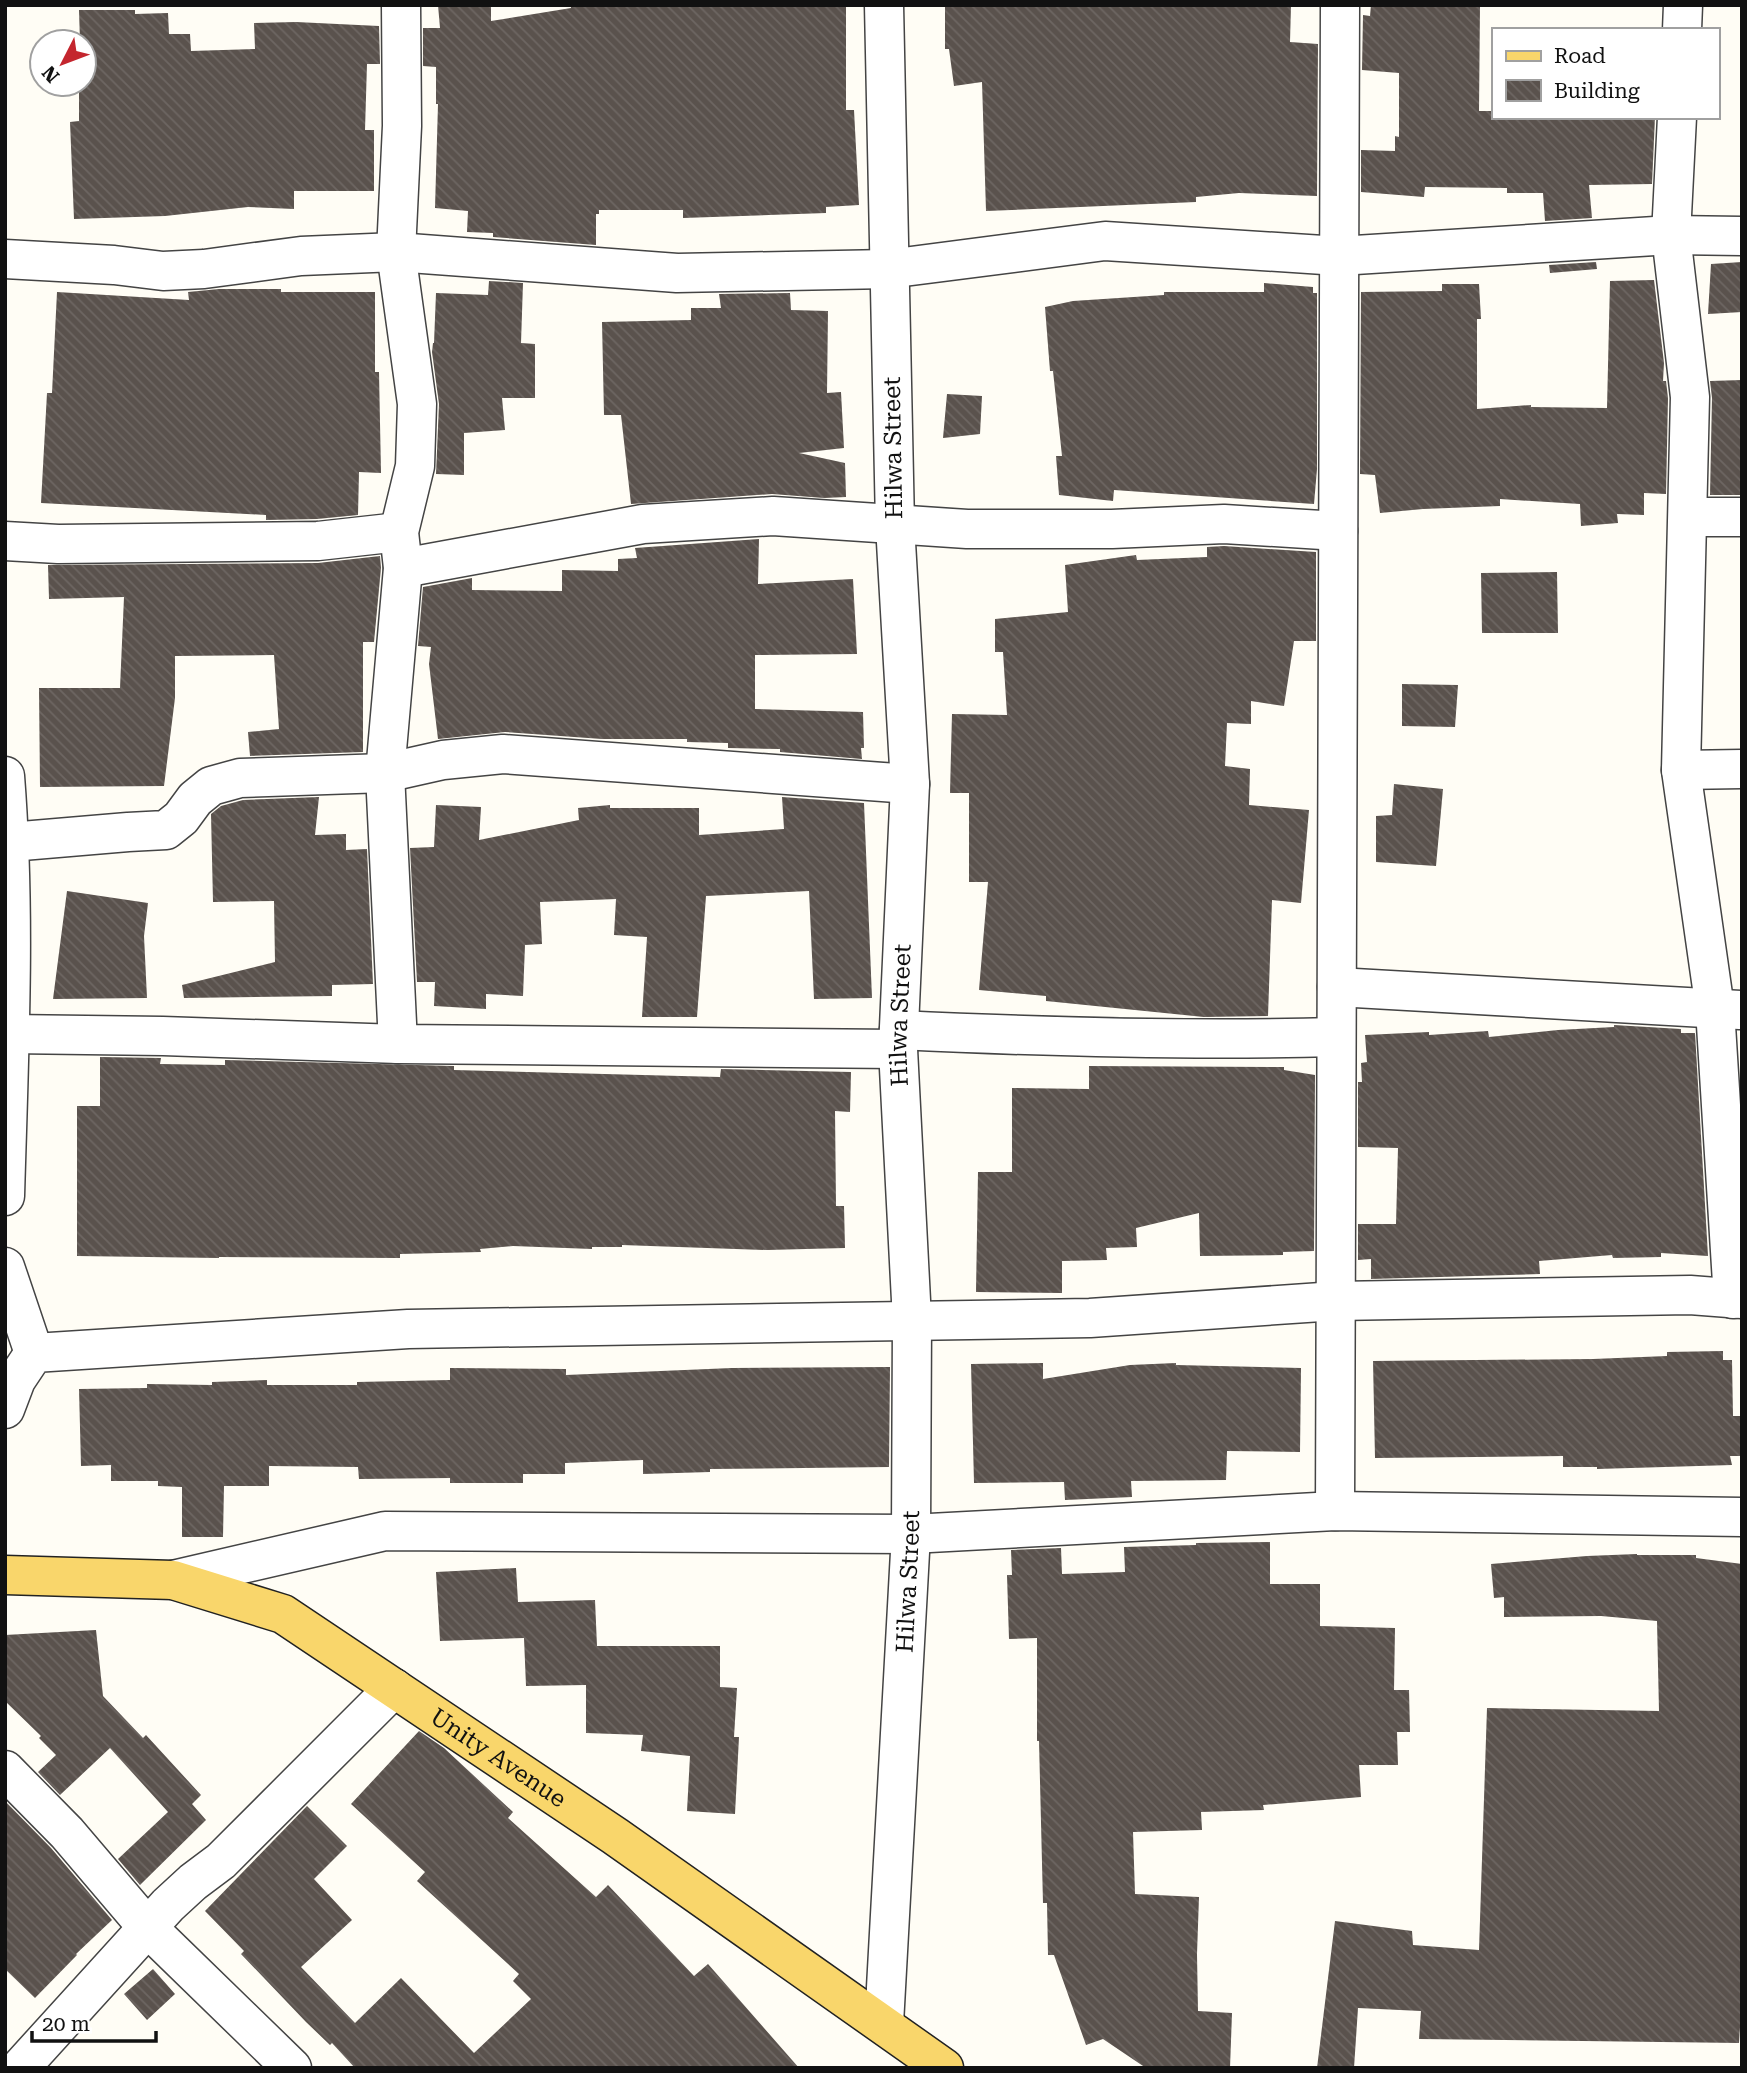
<svg xmlns="http://www.w3.org/2000/svg" width="1747" height="2073" font-family="'Roboto Serif',serif">
<style>
.building{fill:url(#building-back-hatch)}
.lines{fill:none;stroke-linecap:round;stroke-linejoin:round}
.minor-casing{stroke:#444;stroke-width:41}
.major-casing{stroke:#222;stroke-width:41}
.minor{stroke:#fff;stroke-width:38}
.major{stroke:#f9d66b;stroke-width:38}
.labels{text-anchor:middle;stroke-width:7;stroke-linejoin:round;paint-order:stroke}
.street-label{font-size:24px;fill:#111;stroke:#fff}
</style>
<defs>
<pattern id="building-back-hatch" width="6" height="6" patternUnits="userSpaceOnUse" patternTransform="scale(1.75)"><rect width="6" height="6" fill="#5a524d"/><path d="M-1 5l2 2M0 0l6 6M5-1l2 2" fill="none" stroke="#6d6662"/></pattern>
</defs>
<rect width="100%" height="100%" fill="#fffdf5"/>
<path class="building" d="M438 5H491V21L571 8V5H846V110H854L859 205 826 207V213L683 218V210H599V214H596V245L493 237V233L467 232 468 211 435 208 438 104H436V67L423 66V28H440Z
M945 5H1291L1290 42 1318 44 1317 196 1239 193 1196 197V202L986 211 982 82 954 86 949 49H945Z
M1371 5H1480L1479 111H1493V117H1655L1652 184 1589 185 1592 218 1545 221 1543 193H1507V188L1425 187 1424 197 1361 192V150L1395 151V136L1399 137V73L1362 70 1363 15 1370 16Z
M79 10H135V14L168 13 169 34H190L191 51 255 49 254 23 296 22 379 26 380 64H367L365 130H374V191H294V209L248 207 165 216 74 219 70 122 79 121V84H84V42H80Z
M1596 262 1597 269 1550 273 1549 265Z
M1742 262V312L1708 314 1711 264Z
M1654 280 1664 363 1663 381H1666L1668 398 1666 494 1644 493V515L1617 514 1618 523 1581 526 1580 504 1500 499V506L1423 509 1380 513 1375 475 1360 474 1361 292 1442 291V284H1479L1481 319H1477V409L1531 405V407L1607 408 1610 281Z
M489 281 523 283 521 343 535 344V398H502L505 430 464 433V475L436 474 439 404 432 352 433 343H434L436 293 488 295Z
M1264 283 1313 287V293H1317V469L1314 504 1114 490 1113 501 1059 495 1056 456H1062L1053 371H1050L1045 307 1073 301 1164 295V292H1264Z
M219 289H281V292H375V372H379L381 473 359 472 358 515 317 519 266 520V515L41 503 47 393H52L57 292 189 300 188 292Z
M790 293 791 310 828 311 827 393 841 392 844 448 799 453 845 463 846 497 824 498 772 494 631 504 621 415H604L602 322 691 320V308H721L719 294Z
M1742 380V495H1710L1712 398 1710 381Z
M947 394 982 396 980 434 943 438Z
M759 539 758 584 853 579 857 654 755 655V709L863 712 864 748H861L862 759 780 752V749L728 748V743L687 742V739H602L505 732 438 739 429 664 431 647 418 646 423 587 472 578V590L562 591V570L618 571V559L637 558 635 548Z
M1224 546 1316 552V641H1294L1284 706 1251 701V724L1227 723 1225 766 1250 769 1249 805 1309 810 1301 903 1272 900 1268 1016 1204 1017 1046 1001V996L979 990 988 882H969V793H950L952 714 1007 715 1003 652H995V619L1068 612 1065 565 1136 555 1137 560 1207 557V547Z
M380 556 381 568 374 642H363V752L250 756 248 732 279 729 274 655 175 656V698L164 786 40 787 39 688H120L124 597 49 599 48 565 318 563Z
M1557 572 1558 633H1482L1481 573Z
M1402 684 1458 685 1455 727 1402 726Z
M1394 784 1443 789 1436 866 1376 862V816L1392 815Z
M319 797 315 835 346 834V850L367 849 373 984 332 985V996L184 998 182 985 275 962 274 901 213 902 211 814 221 806 243 800Z
M782 797 864 803 872 998 814 999 809 891 706 896 697 1017H642L647 937 614 935 616 899 540 902 542 944 525 945 523 996 486 994V1009L434 1006 435 982H417L410 848 434 847 436 805 481 807 479 840 579 820 578 808 610 805V808H699V835L784 829Z
M67 891 148 903 144 936 147 998 53 999Z
M1614 1025 1681 1029V1033H1695L1708 1256 1661 1253V1257L1613 1258 1612 1255 1539 1261 1540 1274 1371 1279V1259L1358 1260V1224H1396L1398 1148 1358 1147V1082H1362L1361 1063 1367 1062 1365 1035 1429 1032V1035L1488 1031 1489 1037 1558 1030 1614 1027Z
M100 1057 161 1058 160 1064 225 1065V1060L454 1066V1070L720 1077 721 1069 851 1072 850 1112 835 1111 836 1206H844L845 1248 767 1250 622 1245V1247H592V1249L513 1246 480 1249 481 1252 400 1254V1258L219 1257V1258L77 1256V1106H100Z
M1089 1066 1284 1067V1070L1315 1075 1314 1251 1283 1252V1255L1200 1256 1199 1213 1136 1228 1137 1247 1106 1248 1107 1260 1062 1261V1293L976 1292 978 1172H1012V1088L1089 1089Z
M1723 1351V1360H1732L1733 1416H1741V1456H1730L1732 1465 1597 1469V1467H1563V1456L1375 1458 1373 1361 1593 1359 1667 1356V1352Z
M1043 1363V1379L1130 1365 1176 1363V1365L1301 1368 1300 1452 1227 1451 1226 1480 1131 1481 1132 1497 1065 1500 1064 1482 974 1483 971 1364Z
M890 1367 889 1467 710 1469V1472L643 1474V1460L565 1463V1474H523V1483H450V1478L359 1479 358 1467 269 1466V1486H224L223 1537H182V1487L158 1486V1481H111V1465L81 1466 79 1389 147 1388V1384L212 1385V1382L267 1380V1385H357V1382L450 1380V1368L566 1369V1375L732 1368Z
M1270 1542V1584H1320V1626L1395 1628 1394 1690H1409L1410 1732H1397L1398 1765H1359L1361 1797 1263 1805 1264 1810 1201 1812 1202 1830 1133 1832 1135 1894 1199 1897 1197 1954 1198 2011 1232 2013 1230 2068H1146L1103 2039 1086 2045 1054 1955H1048L1047 1903H1043L1039 1741H1037V1638L1009 1639 1007 1575H1012L1011 1550 1061 1548 1062 1574 1125 1572 1124 1547 1196 1545V1543Z
M1637 1554V1555H1696V1558L1742 1564V1996L1739 2043 1419 2039 1421 2011 1358 2008 1354 2068H1317L1335 1921 1412 1931 1413 1945 1479 1950 1487 1708 1659 1711 1657 1621 1601 1616 1504 1617V1597L1494 1598 1491 1564 1587 1556Z
M516 1568 518 1602 595 1600 597 1646H720V1687L737 1688 734 1737H739L735 1814 687 1811 690 1756 641 1751 643 1735 586 1733V1685L526 1686 524 1638 440 1641 436 1572Z
M96 1630 103 1696 143 1738 146 1735 201 1795 192 1804 206 1820 140 1885 118 1859 168 1812 110 1748 60 1795 38 1772 56 1755 39 1738 41 1736 5 1701V1635Z
M419 1731 444 1748 513 1812 508 1818 596 1897 608 1885 694 1976 708 1964 799 2068H355L332 2043 330 2045 306 2022 241 1954 244 1951 205 1911 307 1806 347 1846 314 1879 352 1920 301 1967 355 2023 401 1978 474 2053 531 1999 513 1981 519 1974 417 1881 425 1872 351 1804Z
M5 1801 51 1848 112 1920 76 1954 77 1955 35 1998 5 1969Z
M153 1969 175 1994 147 2020 124 1994Z"/>
<g class="lines">
<g class="minor-casing">
<g id="minor">
<path d="M1682 30 1683 5"/>
<path d="M1677 117 1671 235 1690 397 1681 770 1715 1009 1733 1299"/>
<path d="M5 259 114 265 163 271 204 269 301 256 396 252 677 273 888 269 1105 241 1339 256 1671 235 1742 236"/>
<path d="M1689 517H1742"/>
<path d="M5 541 58 544 318 541 399 532"/>
<path d="M403 568 643 524 773 516 967 529H1112L1224 524 1338 531"/>
<path d="M1681 770 1742 769"/>
<path d="M5 776C16 915 9 1056 5 1196"/>
<path d="M10 842 128 832 166 830 181 818 195 799 211 786 240 778 385 773 443 760 503 754 910 784"/>
<path d="M1337 987 1740 1010"/>
<path d="M899 1030C1045 1037 1190 1041 1336 1037"/>
<path d="M9 1034 163 1036 398 1044 898 1049"/>
<path d="M398 1044 385 773 403 568 399 532 415 466 417 404 396 252 402 126 401 5"/>
<path d="M5 1267 34 1353"/>
<path d="M5 1409 16 1380 34 1353 408 1329 1090 1318 1336 1301 1690 1295 1742 1299"/>
<path d="M1335 1511 1340 5"/>
<path d="M173 1580 385 1531 911 1534 1335 1511 1742 1517"/>
<path d="M5 1770 67 1833 147 1927 292 2068"/>
<path id="s1" d="M884 2024 911 1534 912 1320 898 1049 910 784 895 525 884 5"/>
<path d="M20 2068 168 1905 193 1882 221 1861 394 1688"/>
</g>
</g>
<g class="major-casing">
<g id="major">
<path id="s2" d="M5 1575 173 1580 283 1614 615 1836 944 2068"/>
</g>
</g>
<use href="#minor" class="minor"/>
<use href="#major" class="major"/>
</g>
<g class="labels">
<g class="street-label">
<text transform="translate(893 448) rotate(-91)" y="8">Hilwa Street</text>
<text dy="8" stroke="none"><textPath href="#s1" startOffset="1010">Hilwa Street</textPath></text>
<text dy="8" stroke="none"><textPath href="#s1" startOffset="443">Hilwa Street</textPath></text>
<text dy="8" stroke="none"><textPath href="#s2" startOffset="542">Unity Avenue</textPath></text>
</g>
</g>
<rect width="1747" height="2073" fill="none" stroke="#111111" stroke-width="14"/>
<rect x="1492" y="28" width="228" height="91" fill="#ffffff" stroke="#a0a0a0" stroke-width="2"/>
<rect x="1506" y="51" width="35" height="10" fill="#f9d66b" stroke="#a0a0a0" stroke-width="2"/>
<text x="1554" y="63" font-size="21" fill="#111111">Road</text>
<rect x="1506" y="80" width="35" height="21" fill="url(#building-back-hatch)" stroke="#a0a0a0" stroke-width="2"/>
<text x="1554" y="98" font-size="21" fill="#111111">Building</text>
<g transform="translate(63 63) rotate(228)"><circle r="33" fill="#ffffff" stroke="#a0a0a0" stroke-width="2"/>
<path d="M0-5L12 26L0 18L-12 26Z" fill="#c4262e"/>
<text y="-10" font-size="19" font-weight="bold" text-anchor="middle" fill="#111111">N</text>
</g>
<path d="M32 2031v10h124v-10" fill="none" stroke="#111111" stroke-width="3.5"/>
<text x="42" y="2031" font-size="21" fill="#111111" stroke="#ffffff" stroke-width="5" paint-order="stroke">20 m</text>
</svg>
